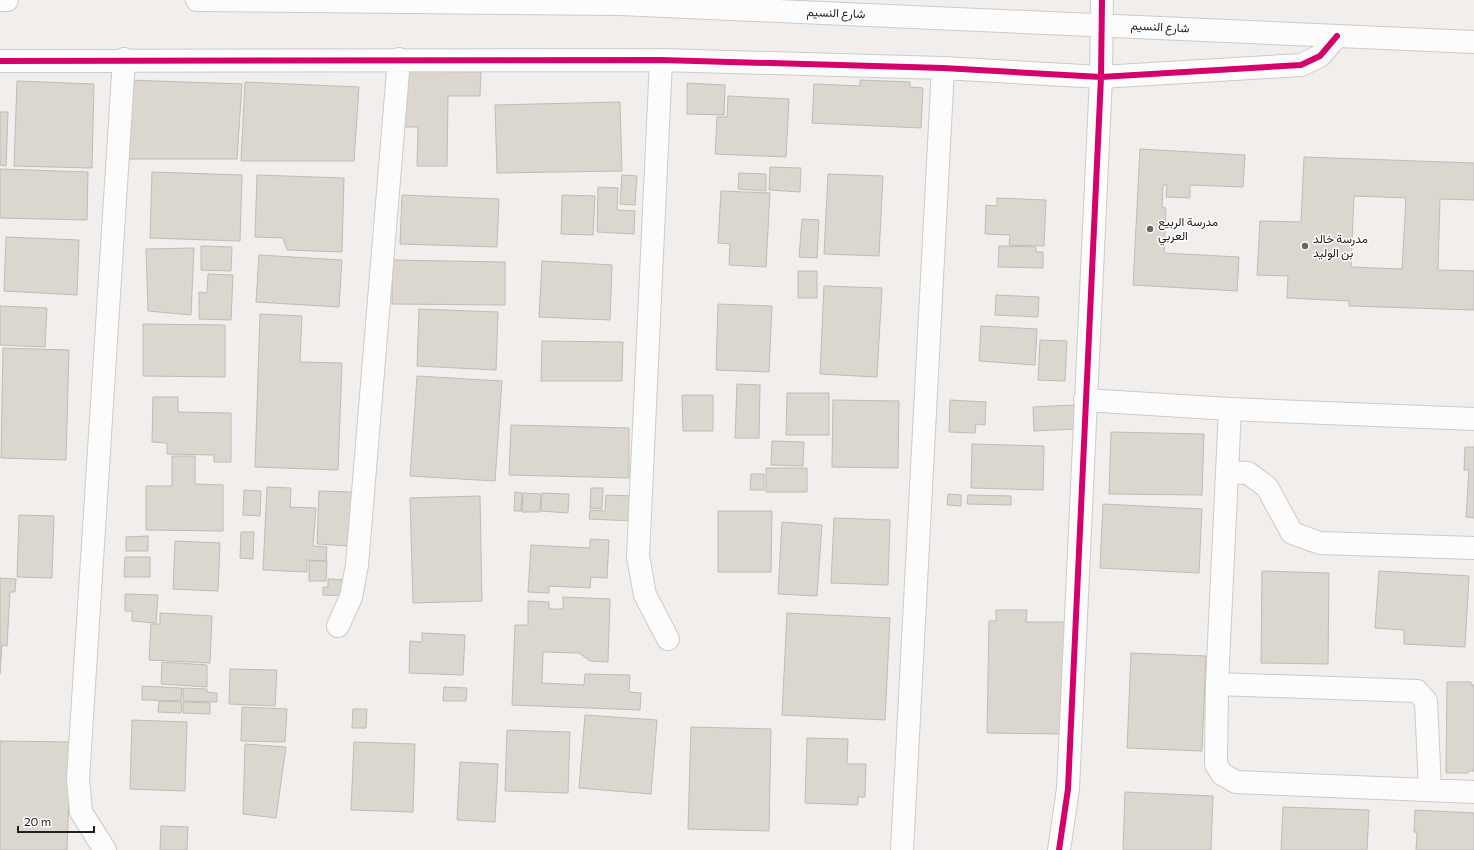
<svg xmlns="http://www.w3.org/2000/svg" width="1474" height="850" font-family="Commissioner,Vazirmatn,sans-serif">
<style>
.building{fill:#dbd6ce;stroke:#bebcba;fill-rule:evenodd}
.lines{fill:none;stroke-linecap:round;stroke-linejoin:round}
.minor-casing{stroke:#cdcbc9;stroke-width:24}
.minor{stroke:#fdfcfc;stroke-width:22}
.cycleway-casing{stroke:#fff;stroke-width:8}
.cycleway{stroke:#d6006c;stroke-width:6}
.poi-dot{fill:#6a6865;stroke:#fff;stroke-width:1.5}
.labels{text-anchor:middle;stroke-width:3;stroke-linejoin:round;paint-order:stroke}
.street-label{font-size:12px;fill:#21201d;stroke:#fff}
.poi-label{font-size:12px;fill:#21201d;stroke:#fff;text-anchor:start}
</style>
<rect width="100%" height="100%" fill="#f1eeeb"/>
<path class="building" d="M401 71 481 72 480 96H448L447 166H417L418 127H401Z
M128 80 242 84 237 159H124Z
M860 80 910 82V87L923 88 921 128 812 123 814 84 860 86Z
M17 81 94 84 92 168 14 166Z
M245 82 359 87 354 161H241Z
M687 83 725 85 724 115 687 114Z
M728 96 789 99 786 157 715 154 717 117H727Z
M620 102 622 171 497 173 495 105Z
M0 112H8L6 166 0 165Z
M1140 149 1245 155 1243 187 1190 185V198L1166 197 1167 185H1163L1162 207 1166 208 1164 253 1239 257 1237 291 1133 285Z
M1304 157 1474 163V200L1440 199 1438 270 1474 271V310L1349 306V301L1287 298 1288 276 1257 275 1260 221 1301 222ZM1354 196 1406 198 1402 269 1351 267Z
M770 167 801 168 800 192 769 190Z
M0 169 88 172 87 220 0 218Z
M152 172 242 175 240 241 150 238Z
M739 173 766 174V191L738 189Z
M828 174 883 176 879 256 824 254Z
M257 175 344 178 342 252 287 250 283 238 255 237Z
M622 175 637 176 635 205 620 204Z
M598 187 618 188 617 210 635 211 634 234 597 232Z
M721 191 770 193 766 267 729 265 730 244 718 243Z
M402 195 499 199 497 247 400 244Z
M562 195 595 196 593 235 561 234Z
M997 198 1046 200 1044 246 1009 245 1010 235 985 234 986 205 997 206Z
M802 219 819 220 817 258 799 257Z
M6 237 79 240 77 295 4 291Z
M201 246 232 247 231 271 201 270Z
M999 246 1036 247V252H1043V268L998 267Z
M194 248 191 315 148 311 146 249Z
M259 255 342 260 339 307 256 302Z
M392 260 505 262V305L392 304Z
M542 261 612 265 610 320 539 317Z
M798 271H817V298H798Z
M208 274 233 275 231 320 199 319V292L207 293Z
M824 286 882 288 877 377 820 374Z
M996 295 1039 297 1038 317 995 315Z
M718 304 772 306 769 372 716 370Z
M0 306 47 308 45 347 0 345Z
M419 309 498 312 496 370 417 366Z
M260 314 302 316 300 362 342 363 338 470 255 467Z
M143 324 225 325V377L143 376Z
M981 326 1037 329 1035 365 979 361Z
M1040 340 1067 341 1065 381 1038 380Z
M542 341 623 342 622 381H541Z
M3 348 69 350 66 460 1 458Z
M417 376 502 381 495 481 410 476Z
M737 384 760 385 759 438H735Z
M787 393H829V435H786Z
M682 395H713V431H683Z
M153 397H178V412L231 413V462H214V455L167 454V443L152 442Z
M833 400 899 401 898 468 832 467Z
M950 400 986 402 985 425 976 424 975 433 949 432Z
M1075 405 1076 429 1034 431 1033 407Z
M511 425 629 428V478L509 475Z
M1111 432 1204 434 1202 495 1109 494Z
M772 441 804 442 803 466 771 465Z
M972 444 1044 446 1043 490 971 488Z
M1465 447H1474V518L1466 517 1469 470H1464Z
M172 456H195V484L223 485V531L146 530V486H172Z
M766 468H807V492H766Z
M751 474H764V490H750Z
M267 487 291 488 290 507 316 508 313 546 327 547 326 561 307 560V572L263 570Z
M591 488H603L602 509 590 508Z
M244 490 261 491 260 516 243 515Z
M319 491 352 492 350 546 317 544Z
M515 492 522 493 521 511H514Z
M523 493 541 494 540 512H522Z
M542 493 569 494 568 513 541 511Z
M948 494 961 495V506L947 505Z
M606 495 633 496V521L589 519 590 510 605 511Z
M968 495 1011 496V505L967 504Z
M480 496 482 601 413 603 410 498Z
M1103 504 1202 509 1199 573 1100 568Z
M718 511H772L771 572H718Z
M19 515 54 516 52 578 17 577Z
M834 518 890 520 888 585 831 583Z
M782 522 822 525 817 596 778 594Z
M241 532H254L253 559 240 558Z
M148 536V551H126V537Z
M590 539 609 540 607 578 591 577 590 588 549 586V593L528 592 531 545 590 548Z
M175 541 220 543 218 591 173 589Z
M125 557H150V577H124Z
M309 561H327L326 581H309Z
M1262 571 1329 573 1328 664 1261 663Z
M1379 571 1469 576 1465 647 1404 644V630L1375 628Z
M0 578 16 579 15 592H10L7 646 2 645 0 674Z
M328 579 349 580 348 596 323 595V587H328Z
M125 594 158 595 156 623 132 621V611H125Z
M563 597 610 599 608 662 590 661 579 653 543 652 542 683 584 685 585 674 630 675 629 692 641 693 640 710 512 705 515 625H528V601L549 602V609H563Z
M996 610H1027L1026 622H1066L1064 734 987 733 989 621H996Z
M160 613 212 616 210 663 149 660 151 624H160Z
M787 613 890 618 885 720 782 715Z
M422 633 465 635 463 675 409 673 410 641 422 642Z
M1131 653 1206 656 1202 751 1127 748Z
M162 662 207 665V687L161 684Z
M230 669 277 670 275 706 229 704Z
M1447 682H1471V685H1474V771H1468V773H1446Z
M142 686 182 688 181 701 142 700Z
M444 687 467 688 466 701H443Z
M183 688 207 689V692L217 693V702L183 701Z
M159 701 182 702 181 713 158 712Z
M183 702 210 703V714L183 713Z
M242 707 287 709 285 742 241 741Z
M353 709H367L366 728H352Z
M585 715 657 720 651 794 579 788Z
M132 720 187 722 185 791 130 789Z
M691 727 771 729 769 831 688 829Z
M507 730 570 732 568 793 505 791Z
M807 738 848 739 847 764H866L865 797H858V805L805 803Z
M0 741 71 742 67 850H0Z
M354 742 415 744 413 812 351 810Z
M245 744 286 747 276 818 243 814Z
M460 762 498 764 495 822 457 820Z
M1125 792 1213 796 1211 850H1123Z
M1283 807 1369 810 1367 850H1281Z
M1415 810 1474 813V850H1416L1417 832H1414Z
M161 826 188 827 187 850H160Z"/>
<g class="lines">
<g class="minor-casing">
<path id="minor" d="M0 0H7
M197 0 620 4 1474 42
M661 60 638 556 645 595 668 639
M0 61 661 60 943 68 1101 77 1301 65 1320 56 1337 36
M1085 400 1230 409 1474 419
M1230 409 1217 684 1216 764 1222 774 1236 782 1474 792
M1227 472 1248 473 1267 487 1292 533 1320 543 1474 548
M338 626 351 597 357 565 399 59
M1217 684 1417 691 1426 701 1430 789
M105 850 81 812 78 779 124 59
M902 850 943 68
M1059 850 1068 789 1101 77 1102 0"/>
</g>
<use href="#minor" class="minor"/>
<g class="cycleway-casing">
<path id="cycleway" d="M0 61 661 60 943 68 1101 77 1301 65 1320 56 1337 36
M1059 850 1068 789 1101 77 1102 0"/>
</g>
<use href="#cycleway" class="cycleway"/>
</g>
<g class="poi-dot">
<circle cx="1150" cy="229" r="4"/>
<circle cx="1305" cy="246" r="4"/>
</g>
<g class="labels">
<g class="street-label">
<text transform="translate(836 13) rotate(2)" y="4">شارع النسيم</text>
<text transform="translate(1160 27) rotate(3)" y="4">شارع النسيم</text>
</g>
<g class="poi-label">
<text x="1158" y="226">مدرسة الربيع<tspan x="1158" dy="14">العربي</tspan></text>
<text x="1313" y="243">مدرسة خالد<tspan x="1313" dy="14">بن الوليد</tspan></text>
</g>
</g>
<path d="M18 826v6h76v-6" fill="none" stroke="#21201d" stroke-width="2"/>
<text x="24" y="826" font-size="12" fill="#21201d" stroke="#ffffff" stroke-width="3" paint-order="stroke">20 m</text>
</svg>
